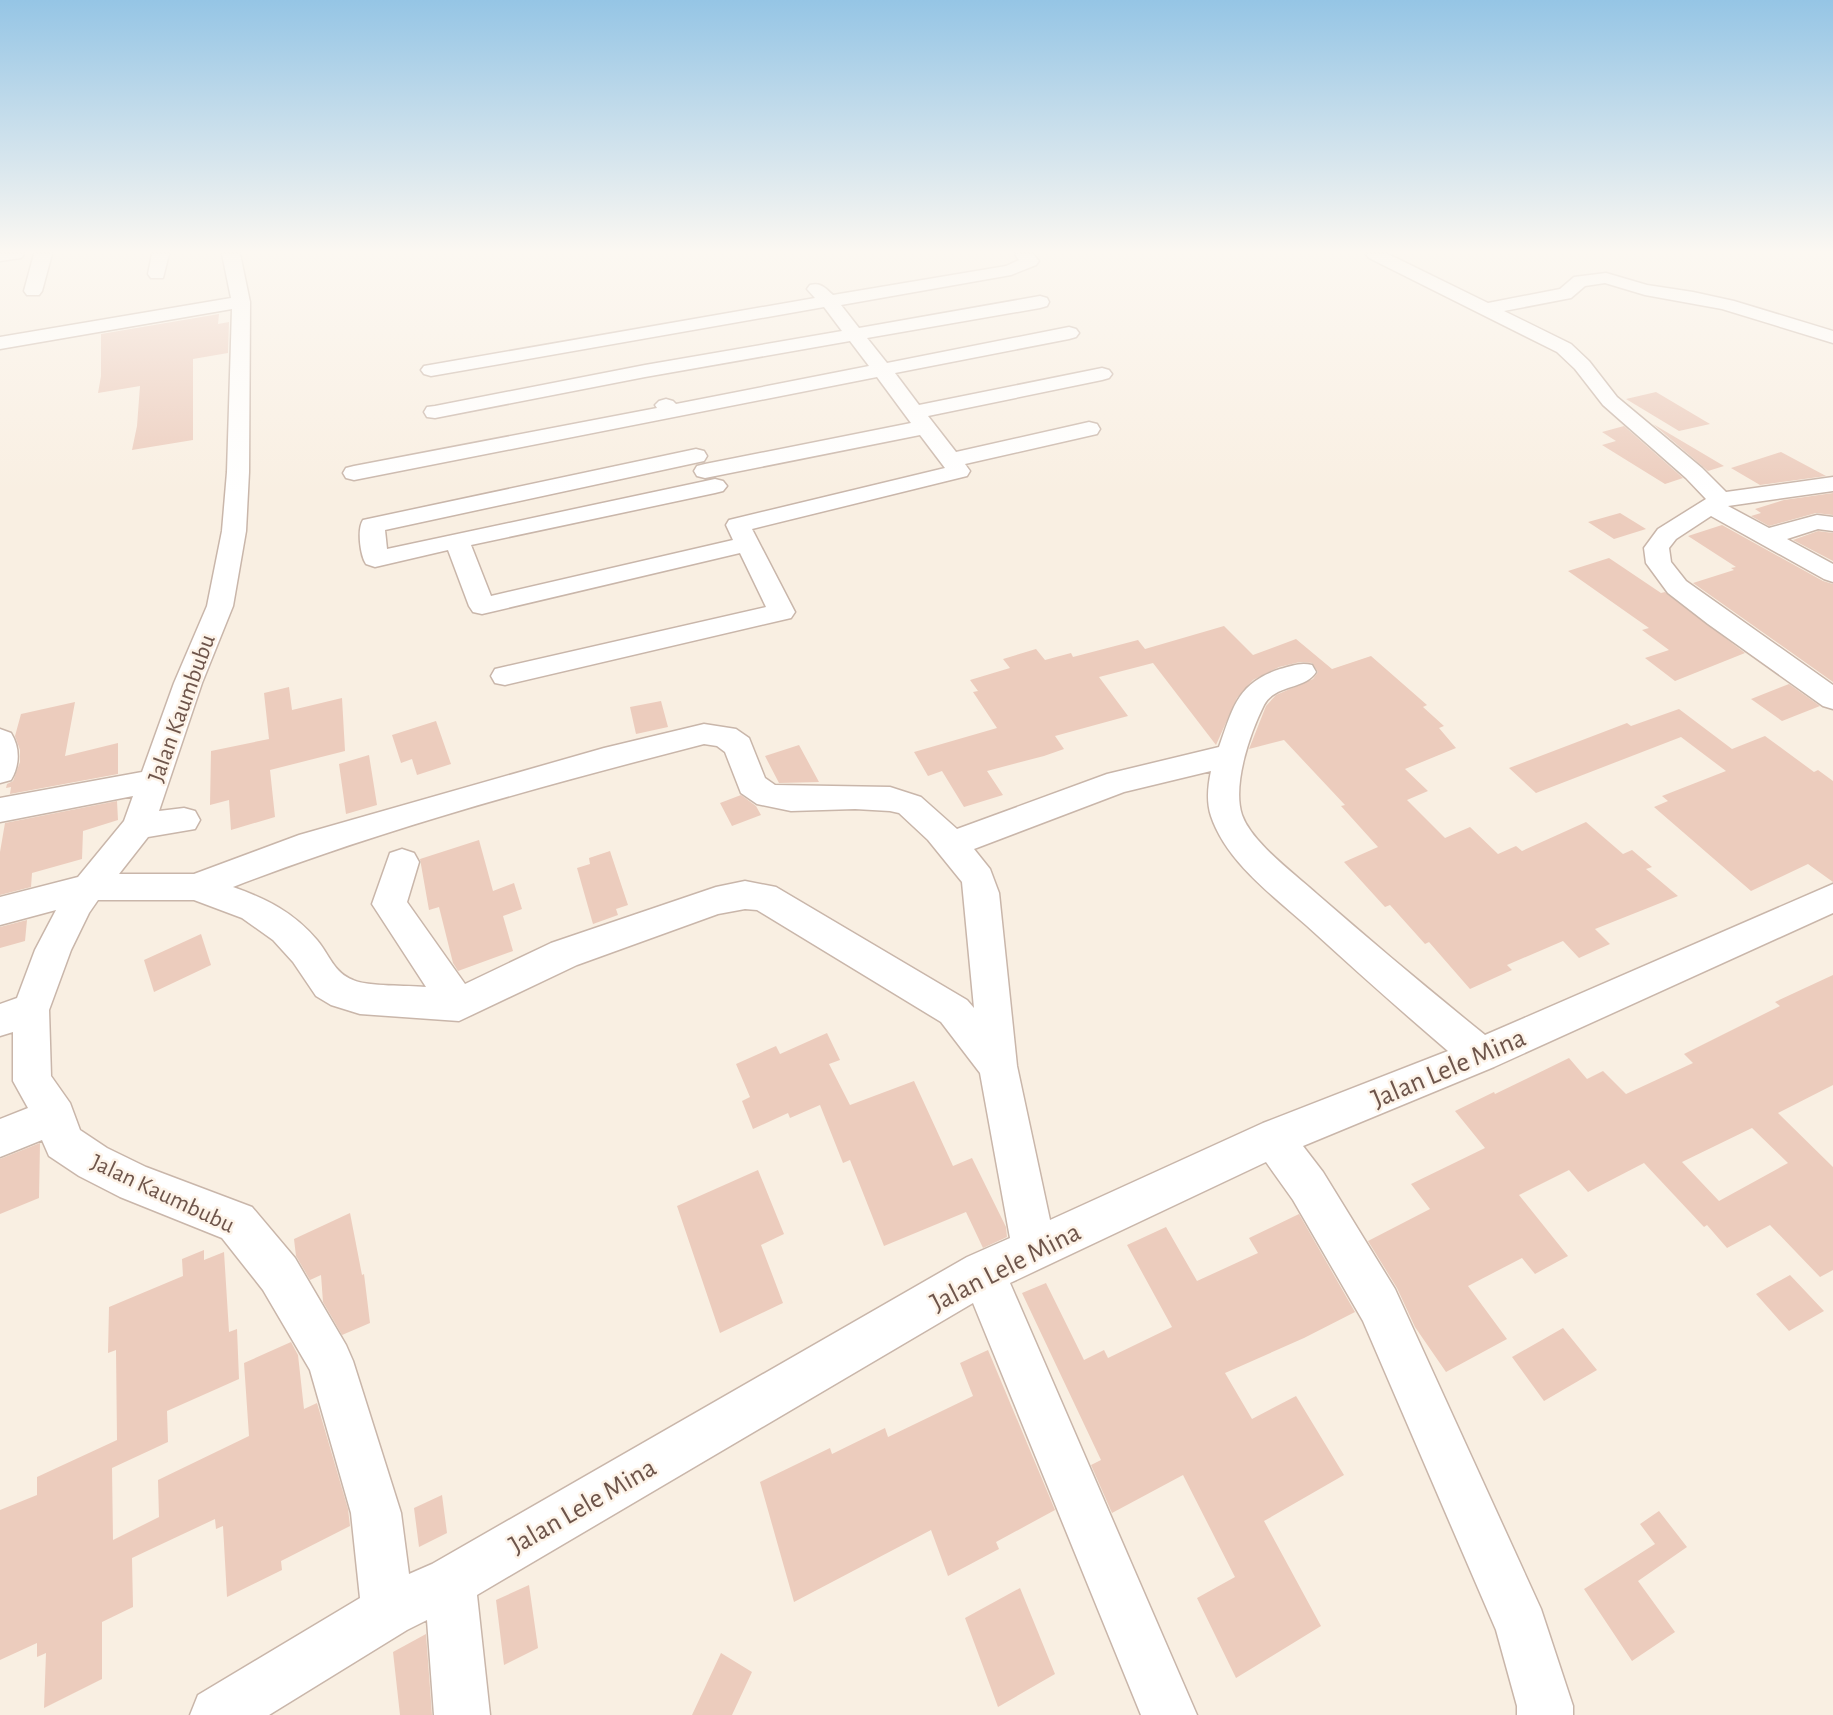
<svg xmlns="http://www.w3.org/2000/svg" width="1833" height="1715" font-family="'Alegreya Sans',sans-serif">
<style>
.building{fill:#ecccbd;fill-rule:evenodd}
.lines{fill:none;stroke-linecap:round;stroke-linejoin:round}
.minor-casing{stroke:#c9b6aa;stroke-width:3}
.minor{fill:#fff;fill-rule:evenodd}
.labels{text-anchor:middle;stroke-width:5;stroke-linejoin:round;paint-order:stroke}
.street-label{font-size:24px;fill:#6e554b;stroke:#fdf3e8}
.near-street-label{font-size:28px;fill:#6e554b;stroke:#fdf3e8}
</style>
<rect width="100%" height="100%" fill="#f9efe2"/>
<path class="building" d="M219 314 218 324 229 322 228 353 193 359V440L132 450 137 426 140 386 98 393 101 376V334Z
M1656 392 1710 424 1679 431 1626 399Z
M1653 424 1724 466 1708 471Z
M1624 426 1683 478 1665 484 1602 445 1616 441 1602 432Z
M1781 452 1826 476 1760 485 1731 468Z
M1833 493V515L1816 513 1769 526 1751 516 1761 513 1755 509 1784 500Z
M1620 513 1646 529 1614 539 1588 522Z
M1722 525 1823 581 1833 584V682L1693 583 1734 570 1731 568 1736 567 1688 536Z
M1818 531 1833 533V561L1793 540Z
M1609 558 1661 593 1665 592 1745 653 1675 681 1645 658 1669 650 1642 630 1649 628 1568 571Z
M1224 626 1253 655 1296 639 1332 669 1371 656 1427 705 1423 707 1444 726 1439 728 1456 748 1405 769 1428 791 1407 800 1445 838 1470 827 1498 854 1516 846 1522 851 1586 822 1623 854 1632 850 1652 867 1646 869 1678 896 1595 929 1610 944 1579 958 1563 941 1507 965 1512 970 1470 989 1429 942 1425 944 1390 905 1385 907 1344 862 1378 847 1341 806 1345 805 1284 740 1249 749 1266 706 1276 695 1313 679 1318 672 1312 663 1300 662 1279 667 1253 680 1237 698 1216 745 1153 663 1099 677 1128 716 1055 736 1064 749 1044 756 987 771 1003 795 964 807 942 771 928 776 914 752 997 728 973 692 978 691 970 680 1010 668 1003 659 1036 649 1045 660 1071 653 1073 657 1138 640 1145 649Z
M1789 684 1820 706 1782 721 1751 699Z
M289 687 292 710 342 698 345 751 270 770 275 817 231 830 229 800 210 805 211 751 269 739 264 693Z
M661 701 668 727 636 734 630 707Z
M75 702 65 756 118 743V774L10 794 11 787 6 788 7 784 13 781 20 762V750L15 736 21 714Z
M1679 709 1732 749 1765 736 1814 772 1818 770 1833 781V882L1808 864 1751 891 1654 807 1668 801 1662 796 1726 771 1681 737 1536 793 1509 768 1627 723 1631 726Z
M436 721 451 764 417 775 412 759 401 763 392 735Z
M799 745 819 782 779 783 765 756Z
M369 755 377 805 346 814 339 764Z
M741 795 756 806 761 815 732 826 720 803Z
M117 801 118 820 83 831 82 859 32 873 31 887 0 895V852L5 823Z
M479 840 493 891 514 883 522 909 503 916 513 951 458 971 453 963 439 907 429 910 420 859Z
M610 851 628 905 616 909 618 915 593 924 577 868 590 864 589 858Z
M27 920 25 941 0 948V927Z
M201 934 211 965 154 992 144 960Z
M1833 975V1085L1778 1113 1833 1167V1270L1820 1277 1770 1225 1727 1248 1707 1225 1704 1227 1644 1163 1588 1192 1569 1170 1519 1195 1568 1256 1535 1274 1522 1258 1468 1286 1507 1339 1446 1372 1415 1327 1397 1288 1368 1241 1430 1209 1411 1184 1485 1148 1455 1111 1494 1092 1495 1094 1569 1058 1587 1079 1603 1071 1626 1094 1693 1063 1684 1054 1780 1006 1775 1002ZM1752 1128 1788 1163 1719 1201 1682 1162Z
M827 1033 840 1060 829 1064 850 1105 914 1081 953 1166 972 1158 1006 1227 1007 1237 983 1248 966 1212 884 1246 850 1160 843 1163 820 1105 790 1118 788 1113 753 1129 742 1101 750 1097 736 1064 776 1046 780 1054Z
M40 1143 39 1198 0 1214V1159Z
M758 1170 784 1234 761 1245 783 1303 720 1333 677 1206Z
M350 1213 362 1275 364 1274 370 1323 342 1335 323 1302 321 1275 310 1280 296 1256 294 1239Z
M1299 1214 1355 1312 1304 1338 1225 1373 1252 1419 1296 1396 1344 1475 1264 1521 1321 1626 1236 1678 1197 1598 1235 1577 1183 1475 1112 1513 1091 1465 1101 1460 1022 1293 1046 1283 1084 1360 1104 1350 1108 1358 1172 1327 1127 1245 1166 1227 1197 1281 1258 1253 1249 1238Z
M204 1250V1260L224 1252 229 1332 237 1329 239 1379 167 1411 168 1442 112 1468 113 1540 159 1517 158 1480 249 1436 244 1363 291 1342 298 1355 304 1409 317 1403 348 1509 350 1526 281 1561 282 1570 227 1597 223 1526 216 1529 215 1519 132 1558 133 1607 102 1622V1679L44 1708 46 1653 37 1657V1643L0 1660V1510L37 1495V1477L117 1440 116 1350 108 1353 109 1307 183 1276 182 1259Z
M1790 1275 1824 1311 1789 1331 1756 1294Z
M1563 1328 1597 1370 1544 1401 1512 1357Z
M988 1350 1055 1510 996 1542 999 1549 948 1576 931 1530 794 1602 760 1482 830 1448 832 1454 885 1428 888 1437 973 1396 960 1363Z
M442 1495 447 1533 419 1547 414 1508Z
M1659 1511 1687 1547 1638 1581 1675 1632 1632 1661 1584 1589 1655 1544 1640 1524Z
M529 1585 538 1648 504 1665 496 1600Z
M1020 1588 1055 1674 998 1707 965 1618Z
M426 1634 432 1715H400L393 1652Z
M721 1653 752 1672 732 1715H692Z"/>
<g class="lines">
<g class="minor-casing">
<path id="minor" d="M0 254H24L21 258 0 261Z
M34 254H52L42 291 39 295H27L24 291Z
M152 254H169L163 278H151L148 274Z
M222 254H240L250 302 249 472 246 531 233 606 202 683 159 811 184 808 195 811 200 820 195 829 148 837 119 874H194L299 835 604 748 704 724 736 729 749 738 765 778 775 785 890 787 921 797 957 829 1107 774 1219 747C1233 708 1237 683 1280 669 1292 666 1300 662 1312 665L1316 672C1305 690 1275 684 1264 705 1250 733 1232 785 1242 815 1252 843 1295 874 1317 894 1372 942 1428 989 1485 1035L1833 884V913L1494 1067 1303 1146 1323 1172 1395 1289 1541 1609 1573 1706V1715H1517V1706L1496 1630 1363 1321 1293 1200 1266 1162 1010 1283 1197 1715H1141L973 1303 477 1595 490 1715H434L427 1620 407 1630 269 1715H190L198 1695 360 1598 351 1513 310 1370 263 1290 222 1238 120 1197 79 1176 49 1156 42 1140 0 1157V1119L28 1108 13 1081V1032L0 1036V1004L17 998 35 950 56 910 0 925V897L78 877 124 821 133 796 0 822V798L142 772 174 683 207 606 222 531 227 472 232 309 0 349V337L231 298ZM704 744 717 746 725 752 741 793 757 804 791 811 855 809 890 811 899 813 928 840 962 882 974 1008 967 1000 776 887 745 881 716 887 551 943 465 984 407 902 419 862 414 853 402 849 390 853 372 904 426 987C407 985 369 987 353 980 334 973 329 954 317 940 293 912 267 899 233 887 386 828 545 785 704 744ZM1211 771C1208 785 1206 801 1211 816 1226 861 1272 895 1307 926 1353 968 1400 1010 1448 1051L1263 1123 1050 1220 1017 1066 999 893 990 869 974 849 1124 792ZM98 900H194L242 918 273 940 293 962 316 996 331 1005 360 1014 459 1021 577 965 718 914 745 909 757 910 941 1022 980 1073 1010 1238 967 1257 432 1564 409 1574 401 1513 353 1361 346 1345 295 1258 252 1207 146 1167 107 1148 80 1130 70 1103 51 1076 49 1010 71 950 89 913Z
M1015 254H1033L1039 261 1036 265 1011 275 841 305 859 328 1040 296 1047 298 1049 302 1047 306 1040 308 867 338 887 363 1069 327 1076 329 1079 333 1076 337 1069 339 895 373 919 405 1102 368 1109 370 1112 374 1109 378 1102 380 928 416 956 452 1089 422 1097 424 1100 429 1097 434 965 464 970 471 967 476 752 529 795 612 791 618 505 685 495 683 491 676 495 669 766 607 740 553 482 614 473 612 469 606 448 550 375 567 366 564C360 555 357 529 363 520L696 449 704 451 707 456 704 461 385 530 387 549 715 479 723 481 727 486 723 491 715 493 471 545 491 596 733 540 726 525 729 520 945 468 920 435 705 478 697 476 694 471 697 466 705 464 911 423 877 377 354 480 346 478 343 473 346 468 354 466 657 408 655 405 659 401 666 399 673 401 676 404 869 366 850 341 645 377 435 418 427 417 424 412 427 407 435 406 645 365 842 331 824 307 431 376 424 374 421 370 424 366 815 298 807 289 810 285C821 282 825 288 833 295L1006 266 1019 260Z
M1366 254H1388L1488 303 1560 289 1574 277 1606 273 1647 285 1693 292 1734 301 1833 331V343L1722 309 1645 295 1605 283 1585 286 1571 298 1504 311 1571 344 1589 361 1617 397 1702 468 1726 492 1833 477V491L1728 506 1769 528 1817 515 1833 517V531L1818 529 1787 539 1833 564V582L1824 579 1711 516 1676 539 1669 548 1671 562 1686 581 1833 685V709L1823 706 1708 624 1668 593 1646 563 1644 548 1658 529 1706 499 1686 478 1603 405 1575 369 1557 352 1369 258Z
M0 729 11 733C20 747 20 765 11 780L0 783Z"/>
</g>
<use href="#minor" class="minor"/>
</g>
<linearGradient id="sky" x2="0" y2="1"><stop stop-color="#95c5e5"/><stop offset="0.51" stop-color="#fcf8f2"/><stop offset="1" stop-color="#fcf8f2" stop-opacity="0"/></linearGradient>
<rect width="1833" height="494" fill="url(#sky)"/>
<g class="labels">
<g class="street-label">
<text transform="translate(181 708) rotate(-70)" y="8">Jalan Kaumbubu</text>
<text transform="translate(163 1193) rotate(25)" y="8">Jalan Kaumbubu</text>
</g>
<g class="near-street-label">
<text transform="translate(1448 1067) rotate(-23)" y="10">Jalan Lele Mina</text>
<text transform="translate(1005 1266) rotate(-27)" y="10">Jalan Lele Mina</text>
<text transform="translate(582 1505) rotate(-30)" y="10">Jalan Lele Mina</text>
</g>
</g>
</svg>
